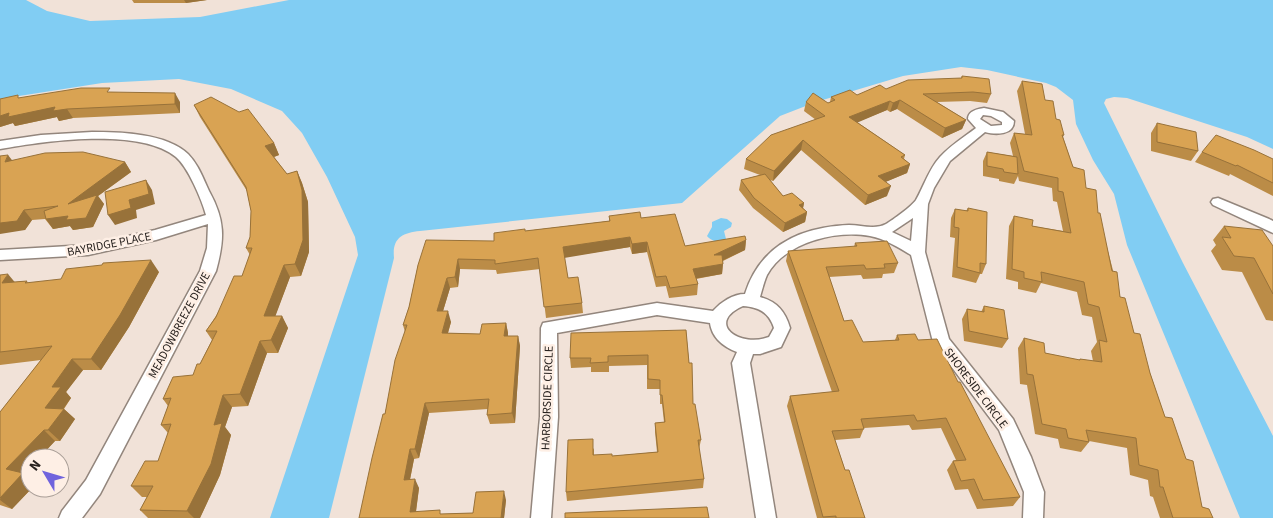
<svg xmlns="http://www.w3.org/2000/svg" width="1273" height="518" font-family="'Source Sans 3',sans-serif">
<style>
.water{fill:#81cdf3}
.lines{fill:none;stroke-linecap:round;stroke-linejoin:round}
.street-casing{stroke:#93867d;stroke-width:3}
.street{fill:#fff;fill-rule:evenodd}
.wall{fill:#bb8c47}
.shaded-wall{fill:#98723a}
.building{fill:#d9a353;stroke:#98723a}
.labels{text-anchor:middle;stroke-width:5;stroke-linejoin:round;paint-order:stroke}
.street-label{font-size:12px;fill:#28221f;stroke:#feefe5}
</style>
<rect width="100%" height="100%" fill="#f1e2d8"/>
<path class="water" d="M0 0H26L47 11 90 21 200 17 289 0H1273V149L1247 137 1127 98 1114 97 1106 99 1104 103 1183 263 1273 436V518H1240L1127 245 1114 194 1093 160 1076 124 1073 100 1056 87 1046 83 987 70 961 67 903 76 816 102 780 116 682 203 420 231C402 233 392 238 394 258L329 518H270L358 255 355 237 327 177 302 133 282 111 231 89 179 79 102 83 0 99Z
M721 218 727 219 732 223 731 227 724 231 726 239C721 244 711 241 707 236L712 227V222Z"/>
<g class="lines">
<g class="street-casing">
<path id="street" d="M984 108 1003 112 1014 121C1014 135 996 135 985 132L950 161 934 188 928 204 925 252 949 339 1013 419 1031 457 1044 492 1043 518H1023L1024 492 999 430 933 342 911 255C898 247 885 239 870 236 836 230 785 242 767 275 764 282 762 290 760 297 777 302 785 311 790 328L781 347 760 354H753L750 363 776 518H756L732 363 737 352C724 347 712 338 710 323L657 315 557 333 558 417 551 518H531L540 417 541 328 543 323 657 303 713 311C721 302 733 294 745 294 760 246 800 227 849 225 861 225 875 230 886 224 893 220 912 206 916 200 924 186 929 169 940 157 950 146 964 137 976 128L968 119C968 111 977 109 984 108ZM983 115 991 116 1002 122V125L991 126 980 119ZM913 218 911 241 892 232ZM743 306C758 307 769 312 774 328L769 337C739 348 705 323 743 306Z
M92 132C120 132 166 133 188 154 198 164 203 178 209 191 225 220 225 238 216 271L100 494 82 518H59L62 511 86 480 200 271 207 248 208 224 156 240 88 255 0 260V250L88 245 155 230 206 215C202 200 188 167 176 157 140 127 44 141 0 149V141L41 135Z
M1218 198 1269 219 1273 221V233L1213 205 1211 202 1213 199Z"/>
</g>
<use href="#street" class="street"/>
</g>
<path class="wall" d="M132 0H207L186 3H134Z
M962 76 991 94 987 103 970 101 937 102 966 120 962 129 942 138 897 109 890 112 887 110 857 122 905 155 904 159 910 164 907 173 885 182 887 196 865 205 801 150 773 181 770 180 783 196 804 203 803 208 807 212 805 222 783 232 753 208 739 190 741 180 760 175 744 169 746 159 816 120 804 111 806 102 828 103 830 102 831 97 857 95 886 89 961 78Z
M1022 81 1045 100 1064 135 1063 137 1073 167 1086 188 1098 213 1120 297 1150 373 1165 417 1202 507 1213 518H1160L1153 497 1150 496 1148 480 1130 475 1127 448 1089 441V442L1081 452 1060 448 1058 439 1035 434 1027 385 1020 384 1018 348 1024 338 1045 353 1079 360 1080 359 1093 361 1091 351 1097 342 1092 317 1082 315 1077 292 1041 283 1036 293 1018 289V282L1006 279 1009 226 1014 216 1032 226 1063 231 1057 202 1053 201 1052 188 1019 181 1018 176 1014 184 999 181V179L983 176V161L987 152 1013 156 1010 143 1014 133 1025 134 1017 91Z
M112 92 180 102V113L73 118 59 121 57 117 15 126 13 123 0 127V99L20 98Z
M194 105 274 143 279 155 274 157 287 174 297 171 302 183 308 202 309 252 301 276 290 277 275 316H282L288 328 278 353H267L248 406 232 407 225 427 231 435 220 475 200 518H148L140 510 147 497H142L131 486 158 461 168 433 161 425 168 406 163 399 193 375 200 364 212 340 206 331 242 276 250 255 246 248 250 237 251 211 247 191 200 117Z
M1157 123 1198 151 1191 161 1151 151V133Z
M1202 152 1273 159V196L1230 174 1229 176 1195 162Z
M12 160 125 162 131 172 98 196 104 204 93 227 73 230 70 226 53 229 45 219 32 220 25 230Z
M968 208 986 264 982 274H980L976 283 952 277 955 238 950 237 951 218 955 209 966 211Z
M609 216 641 218 685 246 746 240 745 250 723 261 722 274 696 279 698 284 697 295 669 298 666 286 656 287 647 252 632 254 630 247 564 257 568 278 582 303 583 313 546 318 540 269 497 274 496 270 460 269 458 287 450 288 443 311 451 322 448 333 480 334 506 323 508 333V336H518L520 346 515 423 490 424 487 415 488 409 429 413 419 458 414 459 410 480 419 488 416 512 442 514 473 513 506 500 504 518H359L405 332 403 325 409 307 418 265 525 231 609 221Z
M1224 226 1273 246V321L1266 320 1242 272 1222 270 1211 251 1216 245 1213 240Z
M855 243 898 263 894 273 883 274 882 278 863 279 861 275 829 277 844 321 863 342 895 340 897 335 918 340 958 382 1020 497 1013 506 977 509 968 489 955 490 947 470 953 461 956 460 941 428 912 430 909 425 864 428 860 438 835 440 845 470 865 518H817L787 406 790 396 832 392 786 261 788 251 854 247Z
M159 272 129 327 101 370H83L66 392 71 398 64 409 75 419 60 441H55L39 458H30V468L24 474 30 488H32L12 509 0 505V412L41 360 0 365V275L15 282 27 281 28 283Z
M984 306 1008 339 1002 348 964 341 962 319 967 309 981 312Z
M686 330 693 404 701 440 699 449 704 479 703 488 567 501 566 492 594 448V455L612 456 657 452 655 432V423L664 422 662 404H660V389H647V365L609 366V372H591V367L571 368 570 358Z"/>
<path class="shaded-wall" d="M184 0H207L186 3Z
M175 93 180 102V113L175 104Z
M900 100 897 109 890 112 893 103Z
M890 101 887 110 847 127 849 117Z
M55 107 67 109 73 118 59 121 57 117 15 126 13 123 0 127V116L9 113Z
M966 120 962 129 942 138 945 128Z
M803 140 801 150 773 181 774 171Z
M274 143 279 155 271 158 265 146Z
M8 155 15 164 5 162Z
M125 162 131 172 98 196 104 204 93 227 73 230 70 226 53 229 46 219Z
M910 164 907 173 876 186 878 176Z
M297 171 302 183 308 202 309 252 301 276 295 264Z
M146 180 152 190 155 204 136 210 137 218 115 225 108 215Z
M891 186 887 196 865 205 868 195Z
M804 203 802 213 799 205Z
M24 210 32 220 25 230 0 234V223Z
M807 212 805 222 783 232 785 223Z
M630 237V247L564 258 563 247Z
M746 240 745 250 713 265 714 255Z
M647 242V252L632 254V244Z
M458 259 460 269 458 287 455 277Z
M151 260 159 272 129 327 101 370 91 359Z
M723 264 722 274 693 279V269Z
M284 265 290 277 271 328 264 316Z
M8 274 18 286 2 283Z
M447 278 450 288 440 321 437 311Z
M448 311 451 322 445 343 442 333Z
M282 316 288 328 278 353 271 340Z
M506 323 508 333 507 347 504 336Z
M518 336 520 346 515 423 512 413Z
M260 341 267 353 248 406 240 394Z
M72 359 83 370 66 392 71 398 56 419 45 408 52 387Z
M223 395 232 407 225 427 231 435 220 475 200 518H194L187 511Z
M425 403 429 413 419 458 415 449Z
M64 409 75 419 60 441 48 430Z
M44 430 55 441 39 458H30V468L24 474 30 479V488H32L12 509 0 500 6 469Z
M410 449 414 459 408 489 404 480Z
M415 479 419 488 415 518 410 512Z
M504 491 506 500 504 518H501Z"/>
<path class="building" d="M962 76 989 79 991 94 973 92 923 94 966 120 945 128 900 100 893 103 890 101 849 117 905 155 901 157 910 164 878 176 891 186 868 195 803 140 774 171 746 159 771 135 825 116 806 102 813 93 828 103 835 100 831 97 850 90 857 95 880 85 886 89 908 80 962 78Z
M1022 81 1042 84 1045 100 1053 101 1056 119 1060 120 1064 135H1062L1073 167 1084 170 1086 188 1096 190 1098 213H1100L1112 271 1117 272 1120 297 1125 298 1134 333 1140 334 1150 373 1165 417 1172 418 1186 459 1193 461 1202 507 1209 509 1213 518H1173L1163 487H1160L1158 470 1139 465 1136 438 1086 430 1089 442 1068 438 1066 429 1042 424 1033 375 1027 374 1024 338 1044 343 1045 353 1080 360V359L1102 362 1099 340 1107 342 1099 307 1088 304 1084 282 1041 272 1042 282 1024 278V272L1012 269 1014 216 1033 220 1032 226 1071 233 1063 192 1058 191V178L1024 171 1014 133 1032 135Z
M81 88H110L107 92 175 93V104L67 109 53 111 55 107 8 117 9 113 0 116V99L18 95V98Z
M211 97 239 112 248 109 274 143 265 146 287 174 297 171 302 190 303 240 295 264 284 265 264 316H282L271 340 260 341 240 394 223 395 214 425 222 423 211 464 187 511 140 510 153 486H131L145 461H158L171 424 161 425 171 398 163 399 173 377 193 375 197 364H200L217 331H206L216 317 234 276H242L252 248H246L250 237 251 211 246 187 194 105Z
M1157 123 1196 132 1198 151 1157 142Z
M1216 135 1254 150 1273 159V183L1237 165 1236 166 1202 152Z
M83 152 125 162 68 204 97 195 86 218 66 220 68 216 46 219 44 211 58 206 24 210 17 221 0 223V156L8 155 5 162 45 153Z
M987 152 1017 157 1018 174 1004 172 1003 169 987 166Z
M765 174 783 196 792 193 804 203 799 205 807 212 785 223 754 198 741 180Z
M146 180 149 194 129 200 131 208 108 215 105 192Z
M968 208 987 212 986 264 980 263V273L957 267 959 228 954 227 955 209 968 211Z
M640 212 641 218 675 214 685 246 745 236 746 240 714 255H722L723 264 693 269 698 284 670 288 666 276 656 277 647 242 632 244 630 237 563 247 568 278 578 277 582 303 544 307 538 258 495 264V260L458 259 455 277 447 278 437 311H448L442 333 480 334 482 324 506 323 504 336H518L512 413 487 415 489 399 425 403 415 449H410L404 480 415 479 410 512 440 510V514L473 513 476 492 504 491 501 518H359L372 458 383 414H385L395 360 407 325H403L409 307 418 265 426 240 494 241V233L525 229V231L610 221 609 216Z
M1224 226 1262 230 1273 246V294L1254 258 1234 256 1222 237 1231 238Z
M887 241 898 263 884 264 885 268 866 269 864 265 826 267 844 321 852 320 863 342 899 340 897 335 915 334 918 340 937 339 958 382H960L1020 497 983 500 974 479 961 481 953 461 966 460 946 418 917 421 914 415 861 419 864 429 832 431 845 470H849L865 518H836V516L823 517 790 396 839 391 788 251 857 246 855 243Z
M151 260 120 315 91 359H72L52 387H61L45 408 64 409 48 430H44L6 469 23 473 0 498V412L52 346 0 352V275L8 274 2 283 27 281 25 283 61 279 66 269 102 265 103 263Z
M984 306 1004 310 1008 339 969 331 967 309 984 312Z
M686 330 689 363H692L693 404H695L701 440H698L704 479 566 492 568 440 593 439V455L612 454V456L658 452 655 423 665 422 662 395H660V380L648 379V355L608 356V362L590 363 591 358H570L571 333Z
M707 507 709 518H565V513Z"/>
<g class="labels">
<g class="street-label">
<text transform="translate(109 244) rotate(-11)" y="4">BAYRIDGE PLACE</text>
<text transform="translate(179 325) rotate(-62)" y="4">MEADOWBREEZE DRIVE</text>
<text transform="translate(976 388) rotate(53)" y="4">SHORESIDE CIRCLE</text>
<text transform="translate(547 398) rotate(-88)" y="4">HARBORSIDE CIRCLE</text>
</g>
</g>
<g transform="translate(45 473) rotate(308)"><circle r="24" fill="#feefe5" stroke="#a89d96"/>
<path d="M0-4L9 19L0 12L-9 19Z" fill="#7063dd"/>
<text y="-8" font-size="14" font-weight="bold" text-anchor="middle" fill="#28221f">N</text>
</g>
</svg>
